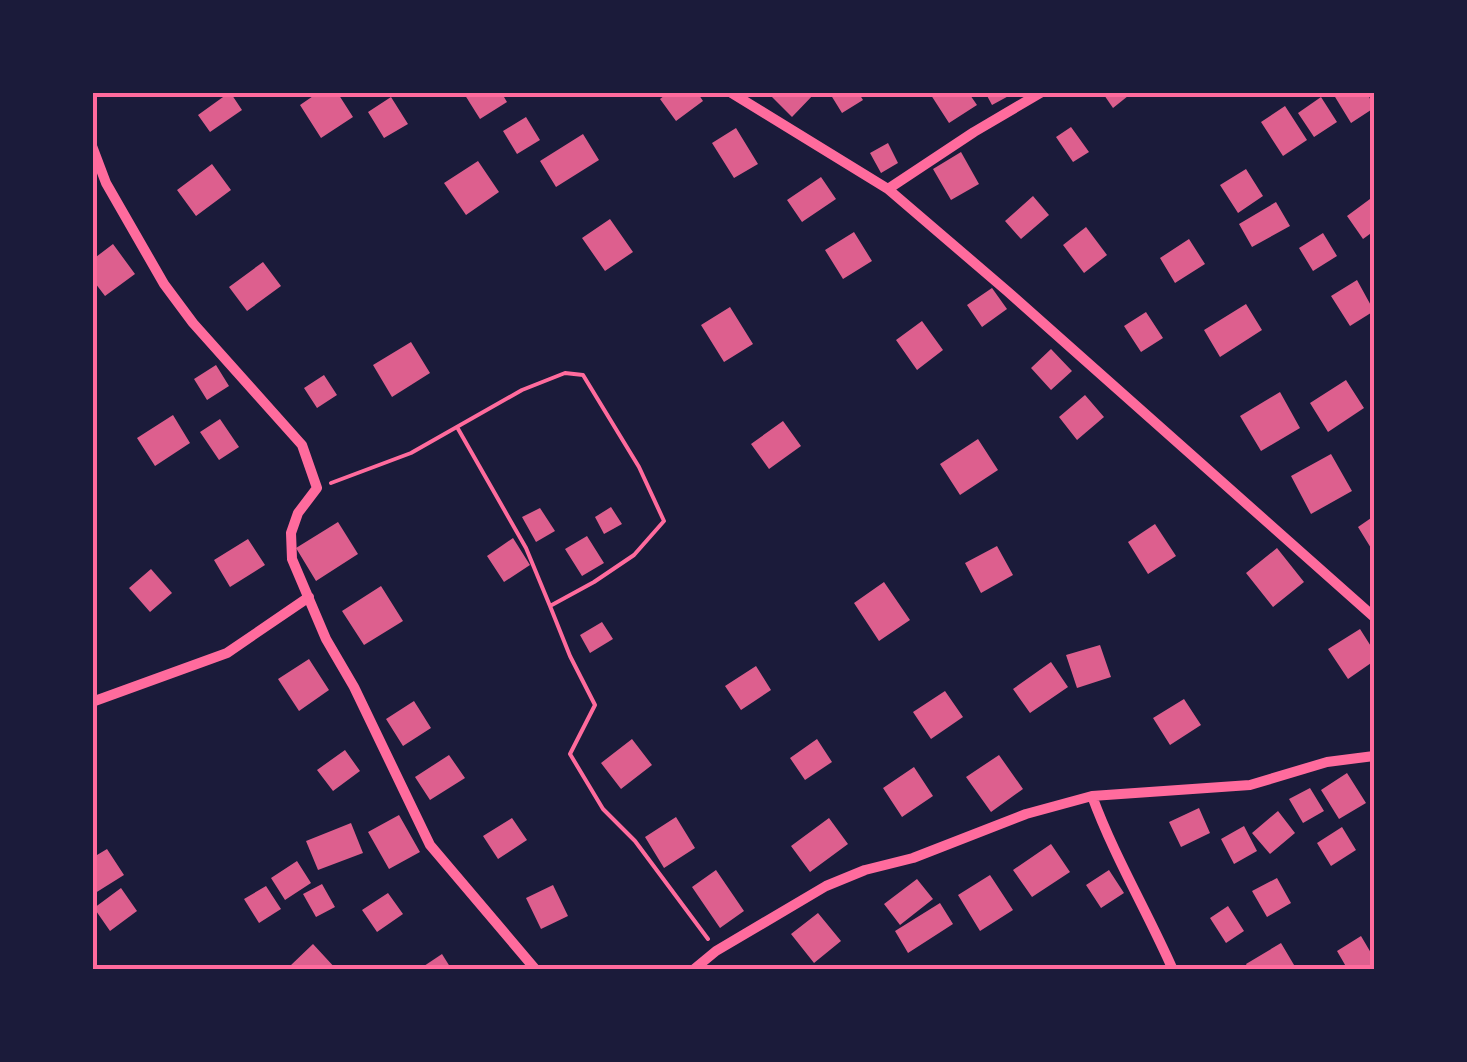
<svg xmlns="http://www.w3.org/2000/svg" width="1467" height="1062" font-family="Poppins,sans-serif">
<style>
.building{fill:#dd5f8e}
.lines{fill:none;stroke-linecap:round;stroke-linejoin:round}
.path{stroke:#ff6b9d;stroke-width:4}
.minor{stroke:#ff6b9d;stroke-width:10}
.neatline{fill:none;stroke:#ff6b9d;stroke-width:4}
</style>
<rect width="100%" height="100%" fill="#1b1b3a"/>
<path class="building" d="M230 92 242 110 210 132 198 115Z
M319 92H337L353 117 321 138 300 105Z
M463 92H501L507 102 480 119Z
M669 92H697L703 101 676 121 660 99Z
M774 92H816L792 117 771 96Z
M829 92H858L863 100 842 113Z
M929 92H968L977 105 949 123Z
M985 92H1016L992 105Z
M1102 92H1133L1113 108Z
M1332 92H1367L1374 108 1351 123Z
M391 97 408 124 384 138 368 112Z
M1321 97 1337 122 1314 137 1298 113Z
M1285 106 1307 140 1283 156 1261 122Z
M526 117 540 140 517 154 503 131Z
M1071 127 1089 152 1073 162 1056 137Z
M736 128 758 164 734 178 712 143Z
M583 134 599 160 556 187 540 161Z
M888 143 898 163 881 173 870 153Z
M961 152 979 184 951 200 933 169Z
M478 161 499 192 466 215 444 183Z
M212 164 231 190 196 216 177 190Z
M1246 169 1263 196 1238 213 1220 185Z
M821 177 836 199 802 222 787 200Z
M1033 196 1049 215 1021 239 1005 221Z
M1370 199 1374 206V231L1363 239 1347 216Z
M1276 202 1290 226 1252 247 1239 224Z
M610 219 633 252 605 271 582 238Z
M1086 227 1107 255 1084 273 1063 245Z
M854 232 872 261 843 279 825 250Z
M1323 233 1337 256 1313 271 1299 248Z
M1189 239 1205 264 1175 283 1160 258Z
M113 244 135 274 105 296 92 279V260Z
M263 262 281 286 247 311 229 287Z
M1357 280 1374 311 1350 326 1331 296Z
M992 288 1007 309 982 327 967 305Z
M1246 304 1262 330 1220 357 1204 330Z
M730 307 753 344 724 362 701 325Z
M1146 312 1163 338 1141 352 1124 326Z
M922 321 943 350 917 370 896 340Z
M411 342 430 373 392 397 373 365Z
M1051 349 1072 371 1051 390 1031 368Z
M216 365 229 386 207 400 194 379Z
M324 375 337 395 317 408 304 388Z
M1346 380 1364 408 1328 432 1310 403Z
M1280 392 1300 428 1261 451 1240 416Z
M1085 395 1104 417 1077 440 1059 417Z
M173 415 190 443 155 466 137 438Z
M220 419 239 447 219 460 200 432Z
M783 421 801 446 769 469 751 444Z
M978 439 998 470 960 495 940 464Z
M1331 454 1352 491 1311 514 1291 476Z
M611 507 622 524 604 534 595 517Z
M540 508 555 531 536 542 522 517Z
M1374 516V553L1358 527Z
M338 522 358 554 316 581 296 548Z
M1155 524 1176 556 1148 574 1128 542Z
M587 536 604 563 582 576 565 549Z
M513 538 530 565 504 582 487 556Z
M248 539 265 565 230 587 214 560Z
M997 546 1013 575 981 593 965 563Z
M1277 548 1304 582 1273 607 1246 573Z
M151 569 172 593 150 612 129 588Z
M884 582 910 620 879 641 854 603Z
M381 586 403 621 364 645 342 611Z
M602 622 613 639 590 653 580 635Z
M1360 629 1374 651V661L1348 679 1328 649Z
M1100 645 1111 677 1077 688 1066 655Z
M309 659 329 690 299 711 278 679Z
M1051 662 1068 687 1030 713 1013 689Z
M756 666 771 690 741 710 725 686Z
M945 691 963 717 931 739 913 712Z
M1184 699 1201 725 1170 745 1153 718Z
M414 701 431 728 403 746 386 719Z
M632 739 652 765 621 789 601 763Z
M817 739 832 762 805 780 790 758Z
M345 750 360 771 333 791 317 770Z
M449 755 465 778 430 800 415 777Z
M999 755 1023 789 991 812 966 777Z
M914 767 933 796 902 817 883 788Z
M1347 773 1366 803 1339 819 1321 790Z
M1310 788 1324 811 1303 823 1289 799Z
M1199 808 1210 833 1181 847 1169 822Z
M1278 811 1295 833 1270 854 1252 833Z
M399 815 420 852 389 869 368 832Z
M676 817 695 848 664 868 645 837Z
M512 818 527 840 498 859 483 836Z
M829 818 848 844 810 872 791 846Z
M351 823 363 853 318 870 306 841Z
M1244 826 1257 851 1234 864 1221 839Z
M1342 827 1356 850 1331 866 1317 843Z
M1051 844 1070 872 1032 897 1013 870Z
M107 849 124 875 92 895V858Z
M297 861 311 883 285 900 271 878Z
M716 870 744 911 720 928 692 887Z
M1109 870 1124 893 1101 908 1086 885Z
M990 875 1013 910 980 931 958 895Z
M1277 878 1291 903 1267 917 1252 891Z
M917 879 933 899 900 925 884 904Z
M322 884 335 907 316 917 303 894Z
M553 885 568 916 541 929 526 898Z
M266 886 281 909 259 923 244 899Z
M121 888 137 911 110 931 94 908Z
M388 893 403 914 377 932 362 910Z
M940 903 953 924 908 953 895 931Z
M1228 906 1244 931 1226 943 1210 918Z
M818 913 841 941 814 963 791 934Z
M1361 936 1374 958V965L1367 970H1348L1337 951Z
M1281 943 1297 970H1249L1246 964Z
M313 944 337 970H293L290 966Z
M442 954 452 970H418Z"/>
<g class="lines">
<path class="path" d="M331 483 411 453 522 390 565 373 583 375 639 467 664 521 634 555 594 582 550 606 526 548 457 427
M550 606 570 656 595 705 570 754 603 809 635 841 708 939"/>
<path class="minor" d="M730 92 888 189 1007 291 1374 617
M92 146 106 183 164 284 193 323 302 445 317 488 298 513 291 533 292 559 326 639 354 687 430 845 536 970
M888 189 974 132 1042 92
M92 702 227 653 309 597
M1092 796C1114 856 1147 911 1173 970
M693 970 716 951 826 886 865 870 913 858 1026 814 1092 796 1250 785 1327 762 1374 756"/>
</g>
<rect width="1467" height="1062" fill="none" stroke="#1b1b3a" stroke-width="190"/>
<rect x="95" y="95" width="1277" height="872" class="neatline"/>
</svg>
